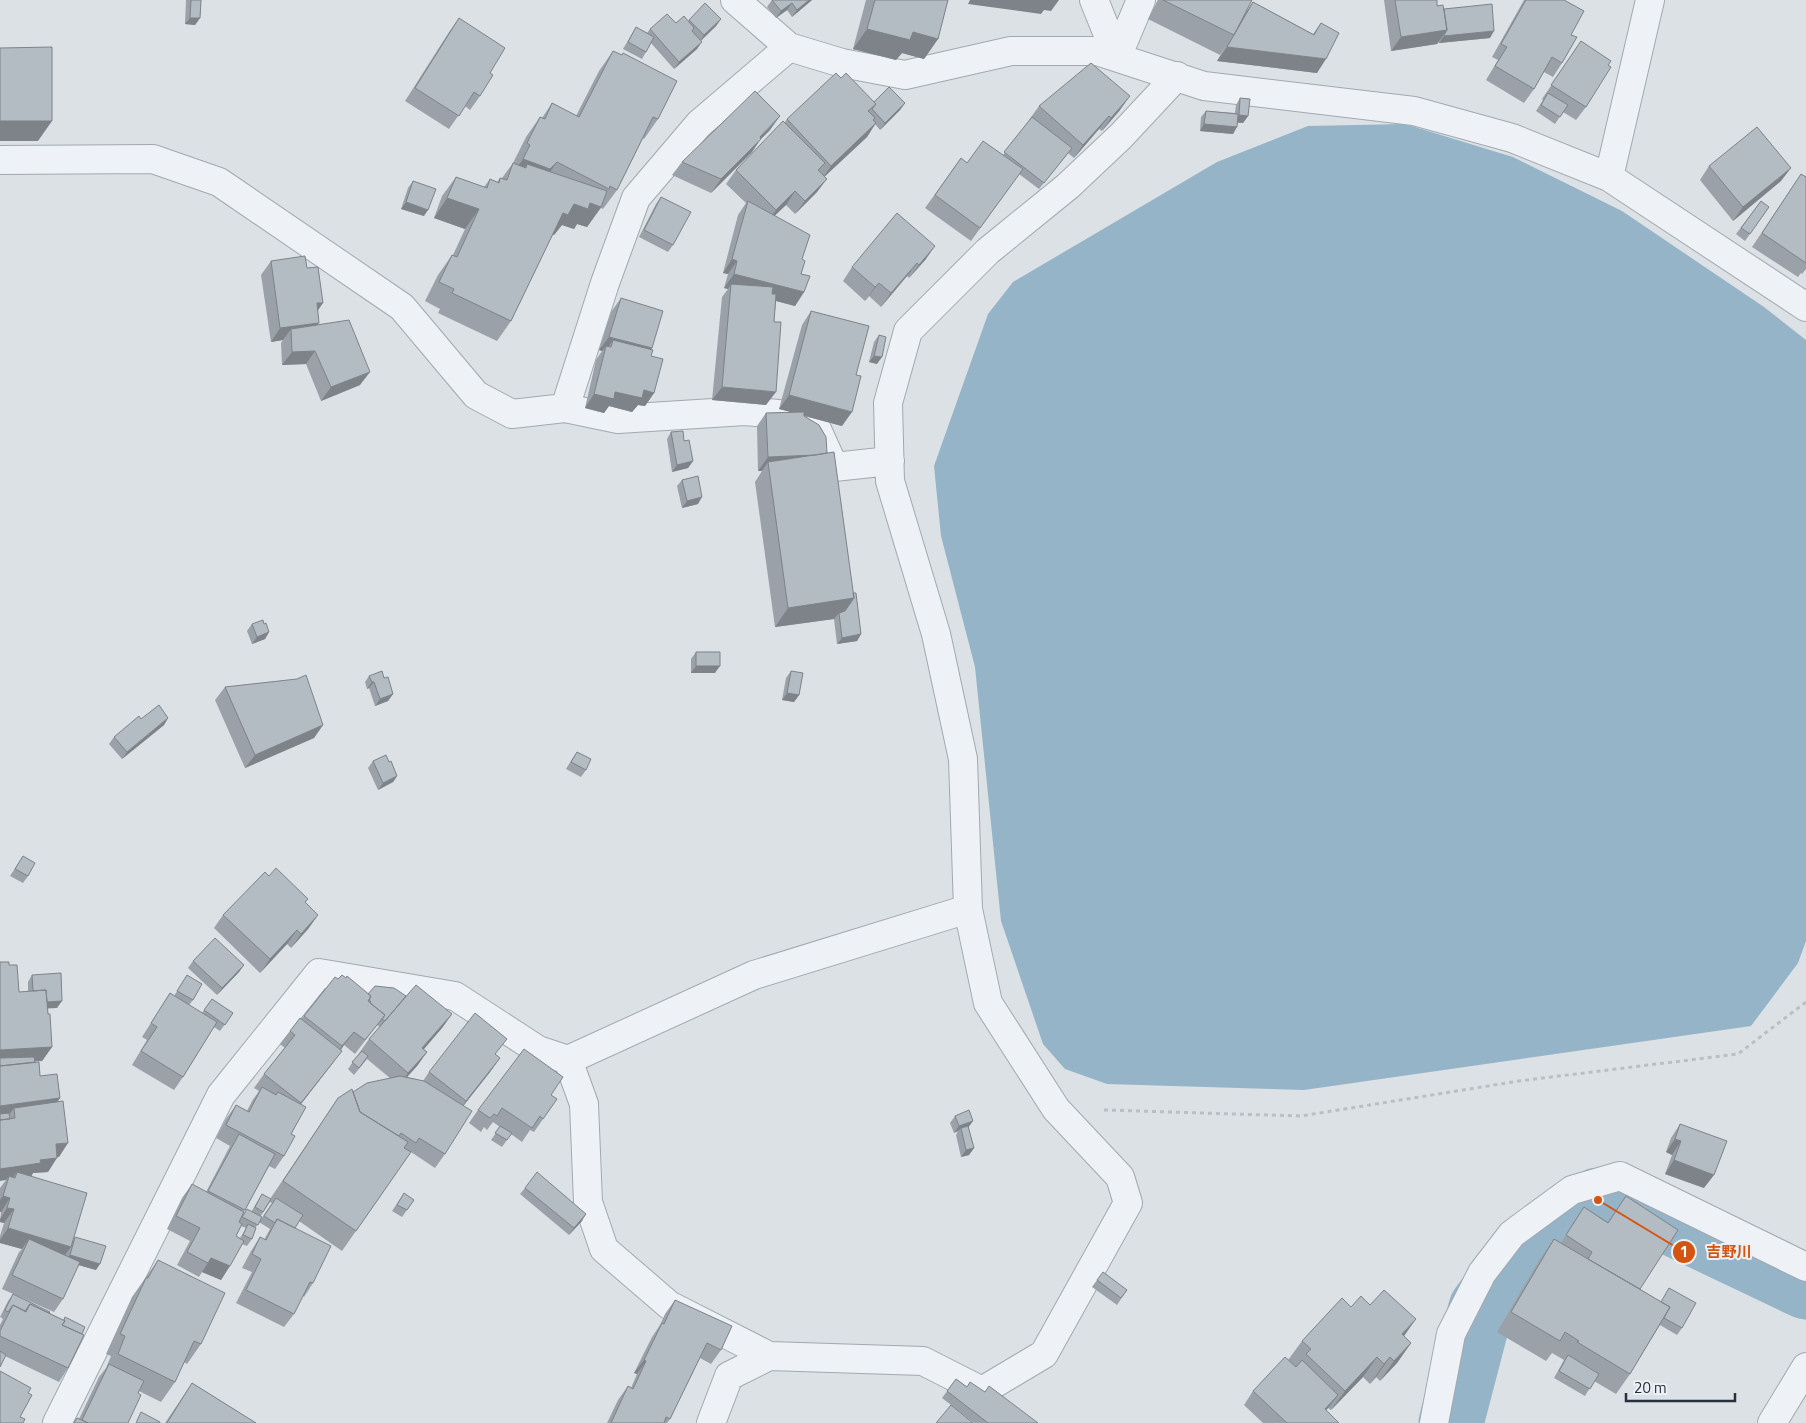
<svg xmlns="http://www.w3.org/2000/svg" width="1806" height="1423" font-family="'Titillium Web','Noto Sans JP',sans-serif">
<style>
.water{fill:#95b4c7}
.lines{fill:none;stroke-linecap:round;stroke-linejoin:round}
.river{stroke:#95b4c7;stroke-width:65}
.minor-casing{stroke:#a1a9b0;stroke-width:30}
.path{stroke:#babfc5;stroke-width:3;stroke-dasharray:4 4;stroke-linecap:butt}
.minor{stroke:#eef1f5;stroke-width:28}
.wall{fill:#9aa1a8;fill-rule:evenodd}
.shaded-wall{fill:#7d8388}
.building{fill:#b3bbc3;stroke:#7d8388}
.leader{fill:none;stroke:#d45511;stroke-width:2}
.callout-dot{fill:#d45511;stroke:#ebf0f4;stroke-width:2}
.mark-label{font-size:15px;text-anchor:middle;font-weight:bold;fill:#fff}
.callout-label{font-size:15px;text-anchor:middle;font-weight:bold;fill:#d45511;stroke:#ebf0f4;stroke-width:4;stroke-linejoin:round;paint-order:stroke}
</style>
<rect width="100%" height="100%" fill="#dce1e6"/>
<path class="water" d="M1405 124 1513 157 1622 211 1764 307 1806 340V941L1798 963 1751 1026 1304 1090 1107 1084 1065 1069 1043 1044 1001 921 975 667 941 536 934 466 988 314 1013 282 1217 162 1308 126Z"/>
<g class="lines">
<path class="river" d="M1451 1423 1481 1308 1515 1262 1598 1200 1632 1204 1806 1287"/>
<g class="minor-casing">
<path id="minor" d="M735 0 789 47 842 63 905 75 1011 51H1097L1204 86 1414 111 1512 138 1609 177 1806 307
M1094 0 1117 57
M1117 57 1141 0
M0 160 153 159 219 182 402 307 476 395 512 414 565 408 605 283 636 198 699 124 789 47
M1609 177 1650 0
M565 408 618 419 745 411 778 414 815 425 834 467 890 461
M568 1060 584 1104 588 1202 604 1249 669 1305 769 1356 923 1361 982 1391 1044 1354 1128 1203 1120 1177 1056 1109 988 1003 968 909 963 759 936 634 890 481 888 403 908 331 988 251 1068 186 1121 136 1177 76
M57 1423 221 1095 319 973 455 996 538 1050 568 1060 754 975 968 909
M711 1423 729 1376 769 1356
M1434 1423 1451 1334 1482 1273 1512 1234 1572 1190 1620 1176 1806 1267
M1772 1423 1806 1367"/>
</g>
<path class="path" d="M1104 1110 1301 1116 1519 1081 1738 1054 1806 1002"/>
<use href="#minor" class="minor"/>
</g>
<path class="wall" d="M186 0H201L200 18 195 25 185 24Z
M772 0H812L792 17 787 10 776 18 767 7Z
M866 0H948L938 39 924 59 902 53 896 60 853 49Z
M1158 0H1252L1246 12 1253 2 1313 34 1321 23 1317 73 1217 61 1226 45 1220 55 1148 19Z
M1384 0H1437V6L1490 38 1439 43V42L1437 44 1391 51Z
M1524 0H1564L1571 35 1562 63 1553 77 1544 72 1534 89 1524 103 1486 80 1498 60 1492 57Z
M459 18 490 73 480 96 470 110 465 106 449 129 405 101 449 32Z
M721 19 716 26 701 41 697 49 674 69 651 43 642 59 623 49 636 27 647 33 650 29 688 21 689 20Z
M1581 41 1608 65 1586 107 1576 120 1563 112 1555 124 1536 111 1543 100 1542 99Z
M613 51 658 119 644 139 643 138 617 190 603 209 601 208 587 227 577 224 574 229 562 225 554 235 553 234 511 321 497 341 438 313 440 309 425 301 438 275 452 255H453L465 229 434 218 442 196 456 177 484 187 490 179 497 182 500 178H502L513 163 526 137 540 117 542 118 552 103 576 116 599 71Z
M841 78 874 102 905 103 900 110 880 130 875 124 867 137 825 176 817 192 795 214 786 205 774 216 802 259 801 274 804 292 795 306 776 301 766 405 712 400 722 297 728 289 724 288 728 274 723 273 738 215 746 203 726 184 736 170 785 122 787 119Z
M1240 98 1248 116 1243 123H1238L1233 134 1200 131 1201 117 1206 111 1235 113 1236 105Z
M1039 106 1120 110 1102 131 1099 129 1074 158 1068 153 1039 189 1019 174 971 241 925 208 961 158 967 163 1003 155 1030 120H1029Z
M770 130 760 140 752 152 711 193 672 175 682 162Z
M1709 166 1781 181 1733 221 1700 180Z
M1801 174 1806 177V269L1802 274 1801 273 1798 277 1752 247Z
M413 181 424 216 401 209 408 188Z
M661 197 673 245 668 252 639 237 656 204Z
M1761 201 1769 207 1745 241 1736 234Z
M926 259 909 278 907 276 881 307 869 296 865 301 843 281 852 267Z
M271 261 307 268 318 310V325L360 385 321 401 306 364 282 365 281 343 283 340 271 342 261 275Z
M621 298 652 348 651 349V356L654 393 645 406 638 405 632 412 609 406 604 413 585 408 596 360 602 351 599 350 611 312Z
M811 311 842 426 804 416 827 453 861 634 857 641 837 644 834 619 775 627 755 482 762 471H758L757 426 766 413 792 412 779 409 802 325Z
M879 335 877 364 869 362 874 342Z
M671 432 693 461 688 468 672 472 667 439Z
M682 480 698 504 682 508 677 486Z
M252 624H264L269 632 265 639 252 644 247 631Z
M696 652 715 673H691V659Z
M791 671 799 695 794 702 782 700 786 678Z
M369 676 384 678 393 694 388 701 375 706 369 688 367 689 365 682Z
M225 687 323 725 314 738 245 768 215 700Z
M168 718 164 725 122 759 109 744 114 737Z
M577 752 586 770 581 777 566 769 572 759Z
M373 761 397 776 393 782 378 790 368 768Z
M23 856 28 876 23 883 10 876Z
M269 876 308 899 305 903 318 915 308 929 291 948 287 944 260 973 214 928 223 915Z
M193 961 244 965 239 972 217 995 188 968Z
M9 965 19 992H28V982L32 975 57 1008H47L52 1047 42 1061H35L40 1076 60 1098 57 1102 59 1157H57L48 1172 33 1173 31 1177 73 1241 75 1237 96 1270 78 1265 63 1299 54 1312 2 1289 19 1252 22 1249 0 1243V1236L4 1223 0 1222 1 1212H0V1188L6 1180Z
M187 975 193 1000 189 1005 202 1013 212 999 233 1013 220 1031 214 1027 183 1077 174 1090 132 1065 147 1040 142 1037 170 993 174 996Z
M338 979 368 994 406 996 452 1014 442 1028 423 1049 427 1052 417 1066 407 1077 423 1081 429 1072 496 1055 500 1058 490 1072 463 1106 445 1154 435 1168 411 1152 342 1251 299 1221 295 1228 313 1283 304 1297 303 1296 294 1314 284 1327 236 1303 252 1272 242 1268 251 1251 260 1237 264 1240 270 1229 259 1222 272 1203 270 1202 260 1217H262L256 1227 252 1239 247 1246 242 1244 221 1280 202 1272 199 1277 177 1265 190 1241 167 1229 182 1198 192 1184 206 1192 230 1146 216 1138 226 1119 236 1105 247 1111 252 1101 259 1091 254 1088 264 1074 285 1048 280 1044 290 1031ZM377 1025 380 1027 369 1039 348 1069 354 1075 367 1059 390 1078 338 1098 270 1199 262 1194 251 1212 247 1209 240 1219 269 1166 275 1169 284 1156 300 1105 332 1064 341 1050 344 1045 355 1054ZM241 1226 246 1228 240 1238 236 1236Z
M551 1095 557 1099 534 1132 530 1130 522 1142 511 1134 502 1147 491 1140 500 1127 493 1122 487 1130 484 1127 481 1132 469 1123 478 1110Z
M955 1116 968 1127 974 1148 969 1155 961 1157 956 1135 958 1131 954 1133 950 1123Z
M1680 1124 1704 1188 1665 1174 1672 1155 1666 1152 1671 1138Z
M525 1188 582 1221 569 1235 520 1194Z
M404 1193 414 1200 402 1217 392 1211Z
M1626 1196 1640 1289 1661 1302 1669 1288 1682 1328 1677 1335 1660 1325 1630 1374 1616 1394 1594 1381 1585 1396 1554 1378 1564 1360 1552 1353 1546 1361 1497 1332 1540 1259 1554 1239 1561 1243 1584 1207 1608 1222Z
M158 1260 201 1344 187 1364 184 1362 175 1382 161 1402 139 1391 128 1423H73L77 1418 79 1419 99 1377 106 1368 111 1356 106 1354 132 1297Z
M1097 1280 1127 1290 1117 1305 1092 1287Z
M13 1294 63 1320 65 1317 68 1368 59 1382 5 1356 0 1367V1325L3 1319 0 1317 8 1301Z
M675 1300 721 1350 711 1364 700 1358 670 1419 667 1423H607L618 1400 628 1386 631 1388 637 1374 634 1373 652 1337 660 1325 665 1314Z
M1351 1307 1404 1336 1411 1343 1397 1363 1380 1381 1376 1377 1370 1384 1363 1377 1331 1410 1328 1408 1326 1410 1339 1423H1263L1244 1405 1253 1391 1288 1360 1302 1341Z
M956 1379 967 1387 985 1392 1038 1423H974L942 1398Z
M192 1383 256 1423H165Z"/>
<path class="shaded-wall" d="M809 0H812L792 17 797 10Z
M970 0H1059L1051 11 1044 10 1041 14 968 4Z
M792 3 787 10 776 18 781 11Z
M190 18H200L195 25 185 24Z
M721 19 716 26 699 42 704 35Z
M867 29 913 32 938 39 924 59 902 53 896 60 853 49Z
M1447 30 1437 44 1391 51 1401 37Z
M1494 31 1490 38 1439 43 1444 36Z
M702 42 697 49 674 69 679 62Z
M1227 47 1326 59 1317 73 1217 61Z
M1130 96 1120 110 1102 131 1111 118Z
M905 103 900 110 880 130 885 123Z
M1239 115 1248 116 1243 123 1234 122Z
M780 116 770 130 760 140 752 152 711 193 721 179Z
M1109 116 1099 129 1074 158 1083 145Z
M0 121H52L38 141H0Z
M876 123 867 137 822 179 831 166Z
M1204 124 1237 127 1233 134 1200 131Z
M523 159 557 162 543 182 526 168 527 164 515 181 509 179Z
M1791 168 1781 181 1733 221 1743 207Z
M827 179 817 192 795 214 805 201Z
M795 191 786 205 767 223 776 210Z
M447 198 479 209 465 229 434 218Z
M406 202 428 210 424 216 401 209Z
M590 203 601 207 587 227 577 224 574 229 562 225 554 235 549 233 563 213 574 204Z
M935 246 926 259 909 278 919 265Z
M732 259 737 261 728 274 723 273Z
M917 263 907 276 881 307 891 293Z
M734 274 804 292 795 306 731 289V284L728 289 724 288Z
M879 283 869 296 865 301 875 287Z
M317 303H323L314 316Z
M319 323 310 336 291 329 283 340 271 342 280 328Z
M609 337 652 348 643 362 611 347 613 340 605 352 606 346 602 351 599 350Z
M315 351 306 364 282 365 292 352Z
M874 356 882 357 877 364 869 362Z
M370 372 360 385 321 401 331 387Z
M722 387 776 392 766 405 712 400Z
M644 390 654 393 645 406 638 405 632 412 609 406 604 413 585 408 594 394 615 392Z
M789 395 852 412 842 426 779 409Z
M827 454 768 462 762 471H758L768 457Z
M693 461 688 468 672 472 677 465Z
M702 497 698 504 682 508 687 501Z
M854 598 840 618 839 613 834 619 775 627 788 608Z
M269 632 265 639 252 644 257 637Z
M861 634 857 641 837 644 842 638Z
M696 666H720L715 673H691Z
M372 682H374L369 688 367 689Z
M787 693 799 695 794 702 782 700Z
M393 694 388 701 375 706 380 699Z
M168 718 164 725 122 759 127 752Z
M323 725 314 738 245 768 255 755Z
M397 776 393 782 378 790 383 783Z
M318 915 308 929 291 948 301 934Z
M297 930 287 944 260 973 270 959Z
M244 965 239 972 217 995 222 988Z
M62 1001 57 1008 37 1009 42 1002Z
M452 1014 442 1028 413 1062 422 1048Z
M354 1032 344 1045 333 1060 342 1046Z
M52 1047 42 1061 0 1063V1050Z
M342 1051 332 1064 291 1117 301 1103Z
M427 1052 417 1066 399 1086 408 1073Z
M500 1058 490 1072 457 1114 466 1101Z
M60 1098 51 1111 14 1108 7 1117 0 1118V1106Z
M973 1121 968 1128H961L958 1131 954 1133 959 1126Z
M1675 1139 1681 1141 1672 1155 1666 1152Z
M68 1143 59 1157 46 1158 56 1144Z
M974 1148 969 1155 961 1157 966 1150Z
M57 1158 48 1172 33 1173 31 1177 17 1172 12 1179 9 1176 6 1180 0 1181V1169L40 1160Z
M1674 1160 1714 1175 1704 1188 1665 1174Z
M3 1196 10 1198 1 1212H0V1200Z
M7 1208 14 1209 4 1223 0 1222V1219Z
M586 1214 582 1221 569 1235 574 1228Z
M8 1228 71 1247 61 1260 29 1239 22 1249 0 1243V1240Z
M70 1255 100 1264 96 1270 65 1261Z
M211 1258 230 1266 221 1280 202 1272Z
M1416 1319 1402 1339V1334Z
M1411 1343 1397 1363 1380 1381 1394 1361Z
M1377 1357 1363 1377 1331 1410 1345 1391Z
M1390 1357 1376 1377 1370 1384 1384 1364Z
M644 1360 646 1361 637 1374 634 1373Z
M1338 1395 1328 1408 1315 1423 1325 1409Z"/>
<path class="building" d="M191 0H201L200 18H190Z
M772 0H809L797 10 792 3 781 11Z
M875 0H948L938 39 913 32 910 40 867 29Z
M1163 0H1252L1234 35Z
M1395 0H1437V6L1443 5 1447 30 1401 37Z
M1526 0H1564L1584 11 1571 35 1577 37 1562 63 1552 57 1534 89 1495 66 1507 47 1501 44Z
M1253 2 1314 35 1321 23 1339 33 1326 59 1227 47Z
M705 3 721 19 704 35 689 20Z
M1492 4 1494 31 1444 36V35L1447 30 1444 9Z
M667 14 676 23 684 16 694 28 692 31 702 42 679 62 650 29Z
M459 18 505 48 490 73 493 75 480 96 474 92 459 116 415 88Z
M636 27 654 37 646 52 628 42Z
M1581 41 1611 61 1608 65 1611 67 1586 107 1551 85Z
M52 47V121H0V48Z
M613 51 622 55 623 53 677 81 658 119 653 117 617 190 610 186 609 189 557 162 550 169 523 159 530 145 527 143 540 117 545 119 552 103 579 117Z
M1091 63 1130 96 1111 118 1109 116 1083 145 1039 106Z
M836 73 841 78 846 73 876 104 868 111 875 118 873 120 876 123 831 166 787 119Z
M889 87 905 103 885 123 872 109 876 104 874 102Z
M755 91 780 116 760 137 761 139 721 179 682 162Z
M1548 93 1568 105 1560 117 1541 105Z
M1240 98 1250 99 1248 116 1239 115Z
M1206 111 1238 114 1237 127 1204 124Z
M1032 117 1072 148 1044 183 1004 152Z
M783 121 825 163 818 170 827 179 805 201 795 191 776 210 736 170Z
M1757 127 1791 168 1743 207 1709 166Z
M983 141 1023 169 980 228 935 195 961 158 967 163Z
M513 163 526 168 527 164 607 191 601 207 590 203 588 209 574 204 568 215 563 213 511 321 452 293 454 289 439 282 452 255 457 257 479 209 447 198 456 177 487 188 490 179 499 183 500 178 507 180Z
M1801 174 1806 177V263L1762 233Z
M413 181 436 189 428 210 406 202Z
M661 197 691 212 673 245 644 230Z
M748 201 810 235 802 259 805 261 801 274 810 276 804 292 734 274 737 261 732 259Z
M1761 201 1769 207 1750 234 1741 228Z
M897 213 935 246 919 265 917 263 891 293 879 283 875 287 852 267Z
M305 256 307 268 318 267 323 303H317L319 323 280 328 271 261Z
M731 284 773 287 772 294H776L774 322H781L776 392 722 387Z
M621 298 663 311 652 348 609 337Z
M811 311 869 326 856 375 861 376 852 412 789 395Z
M349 320 370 372 331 387 315 351 292 352 291 329Z
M879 335 886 337 882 357 874 356Z
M613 340 653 350 651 356 663 359 654 393 644 390 642 398 615 392 614 399 594 394 606 346 611 347Z
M804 412V416L819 425 826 437 827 453 816 455 768 457 766 413Z
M683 431 684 441 689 440 693 461 677 465 671 432Z
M834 452 854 598 788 608 768 462Z
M698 476 702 497 687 501 682 480Z
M853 593H856L861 634 842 638 839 613 845 611 854 598Z
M263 620 264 624 266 623 269 632 257 637 252 624Z
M696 652H720V666H696Z
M382 671 384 678 388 677 393 694 380 699 374 682H372L369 676Z
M791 671 803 673 799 695 787 693Z
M306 675 323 725 255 755 225 687 297 679Z
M159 705 168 718 127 752 114 737 139 716 141 719Z
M577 752 591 759 586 770 571 762Z
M386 755 389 762 391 761 397 776 383 783 373 761Z
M23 856 35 863 28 876 15 869Z
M276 868 308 899 305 902 318 915 301 934 297 930 270 959 223 915 265 872 269 876Z
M215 938 244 965 222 988 193 961Z
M0 962H9V965H17L19 992 46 990 48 1014H50L52 1047 0 1050Z
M61 973 62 1001 47 1002 46 990 33 991 32 975Z
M187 975 202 984 193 1000 177 991Z
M342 975 346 978 347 976 371 996 368 1001 385 1015 365 1040 354 1032 342 1046 304 1016 335 977 338 979Z
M416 985 452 1014 422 1048 427 1052 408 1073 369 1039Z
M375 986 394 988 406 996 385 1021 382 1019 385 1015 370 1003 371 1002 369 1000 371 996 368 994Z
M170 993 217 1022 183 1077 141 1051 157 1027 151 1023Z
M212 999 233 1013 225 1025 204 1010Z
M475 1013 507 1039 495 1054 500 1058 466 1101 429 1072Z
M300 1018 342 1051 301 1103 264 1074 295 1035 290 1031Z
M524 1049 563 1077 551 1095 557 1099 543 1119 540 1116 532 1128 502 1108 497 1116 494 1114 490 1118 478 1110Z
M362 1051 368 1056 359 1068 352 1062Z
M34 1057 35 1062 0 1066V1058Z
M39 1062 40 1076 57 1074 60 1098 0 1106V1066Z
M400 1076 424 1081 472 1111 445 1154 419 1138 416 1143 401 1133 399 1136 360 1112 353 1092 367 1083Z
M262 1087 276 1095 278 1092 306 1107 291 1134 295 1136 284 1156 226 1125 236 1105 249 1112Z
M352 1089 360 1112 408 1142 404 1148 411 1152 356 1231 283 1181 338 1098Z
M63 1101 68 1143 56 1144 57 1158 40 1160 41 1163 0 1169V1120L15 1118 14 1108Z
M969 1110 973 1121 959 1126 955 1116Z
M9 1113 10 1119 0 1120V1114Z
M1680 1124 1727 1141 1714 1175 1674 1160 1681 1141 1675 1139Z
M500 1126 512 1133 507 1140 495 1133Z
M968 1126 974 1148 966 1150 961 1128Z
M239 1134 275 1154 245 1210 208 1191Z
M17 1172 87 1193 71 1247 8 1228 14 1209 7 1208 10 1198 3 1196 9 1176 15 1178Z
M537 1172 586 1214 574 1228 525 1188Z
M192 1184 244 1212 239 1222 242 1224 236 1236 244 1241 230 1266 211 1258 208 1263 187 1252 200 1228 176 1216Z
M404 1193 414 1200 407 1210 397 1205Z
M262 1194 271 1199 263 1212 255 1207Z
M1626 1196 1678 1230 1640 1289 1588 1259 1592 1252 1566 1235 1584 1207 1608 1223Z
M276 1198 303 1215 295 1228 277 1219 275 1223 264 1216Z
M247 1209 262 1217 258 1225 242 1217Z
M277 1219 331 1246 313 1283 310 1282 294 1314 246 1290 261 1259 252 1254 260 1237 266 1240Z
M248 1224 256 1228 252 1239 243 1235Z
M75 1237 106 1246 100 1264 70 1255Z
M29 1239 80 1262 63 1299 12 1275Z
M1554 1239 1670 1307 1630 1374 1577 1342 1579 1341 1565 1332 1560 1341 1511 1312Z
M158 1260 225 1293 201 1344 194 1341 175 1382 118 1354 125 1336 120 1334 146 1278H148Z
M1103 1272 1127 1290 1121 1298 1097 1280Z
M1669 1288 1696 1303 1682 1328 1664 1318 1670 1307 1661 1302Z
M1384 1290 1416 1319 1402 1334 1411 1343 1394 1361 1390 1357 1384 1364 1377 1357 1345 1391 1306 1354 1311 1349 1302 1341 1342 1298 1351 1307 1361 1296 1370 1305Z
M13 1294 50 1312 49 1313 30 1304 25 1311 13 1305 8 1312 5 1310Z
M675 1300 732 1326 721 1350 707 1343 670 1419 666 1417 664 1423H611L628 1386 633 1389 646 1361 644 1360 662 1323 664 1324Z
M30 1304 65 1321 62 1325 84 1335 68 1368 0 1336V1331L13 1305 26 1312Z
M65 1317 85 1327 82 1334 62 1325 65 1321 64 1320Z
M0 1351 6 1355 0 1367Z
M1568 1355 1599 1374 1590 1389 1559 1371Z
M1285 1357 1296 1367 1302 1360 1338 1395 1325 1409 1339 1423H1287L1253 1391Z
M109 1364 144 1381 138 1393 141 1395 128 1423H88L82 1420Z
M0 1371 31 1388 28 1393 32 1395 20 1417 25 1419 23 1423H0Z
M956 1379 967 1387 970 1382 985 1392 989 1386 1038 1423H988L947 1391Z
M192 1383 256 1423H167Z
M951 1405 973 1423H936Z
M141 1412 160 1422V1423H136Z
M77 1418 88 1423H74Z"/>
<path class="leader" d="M1598 1200L1684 1252"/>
<g class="callout-dot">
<circle cx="1598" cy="1200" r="5"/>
<circle cx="1684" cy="1252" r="12"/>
</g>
<g class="mark-label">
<text x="1684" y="1257">1</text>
</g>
<g class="callout-label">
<text x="1729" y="1257">吉野川</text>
</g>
<path d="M1626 1393v8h109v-8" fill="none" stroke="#25313c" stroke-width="2.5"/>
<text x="1634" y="1393" font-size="15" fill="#25313c" stroke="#ebf0f4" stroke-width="4" paint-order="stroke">20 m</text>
</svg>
